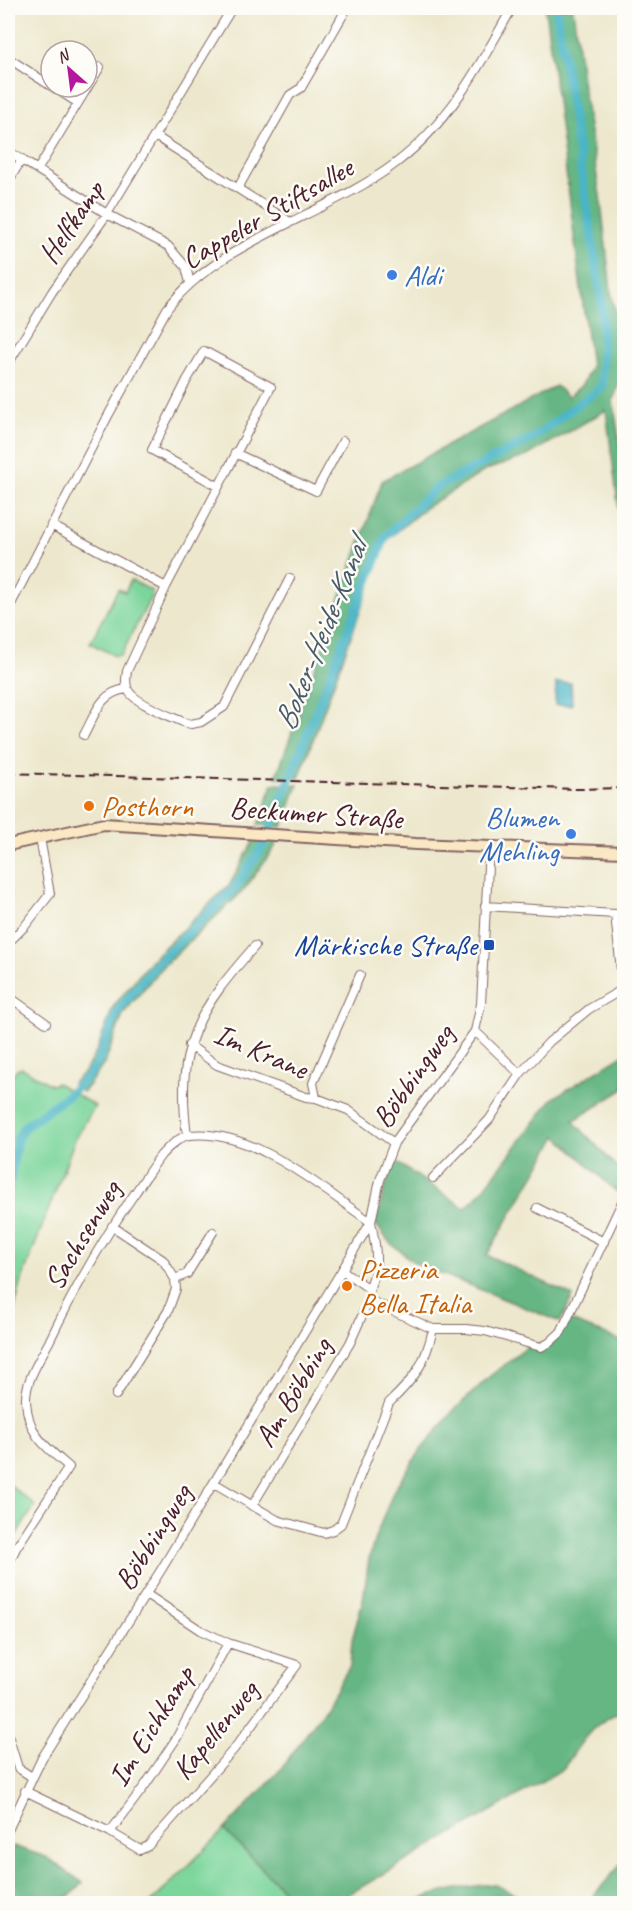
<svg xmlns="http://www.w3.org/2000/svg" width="632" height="1911" font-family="Caveat,sans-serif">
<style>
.green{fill:#7cd59b;stroke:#637a63;stroke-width:1.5}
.forest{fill:#65b683;stroke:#586a57;stroke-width:1.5}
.water{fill:#49b5c6;stroke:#4a6a78;stroke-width:1.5}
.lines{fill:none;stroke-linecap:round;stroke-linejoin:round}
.canal{stroke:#49b5c6;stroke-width:9}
.street-casing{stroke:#836564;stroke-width:10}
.secondary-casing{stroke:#836564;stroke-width:14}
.street{stroke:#fff;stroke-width:8}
.secondary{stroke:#fae7c3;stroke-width:10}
.rail{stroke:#4a1f2b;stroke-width:2;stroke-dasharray:9 4.5;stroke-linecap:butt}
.shop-dot{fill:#3f7fe0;stroke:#fdfcf7;stroke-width:2}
.food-dot{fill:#e8710a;stroke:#fdfcf7;stroke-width:2}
.transit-dot{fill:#1a4fb4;stroke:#fdfcf7;stroke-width:2}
.labels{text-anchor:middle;stroke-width:5;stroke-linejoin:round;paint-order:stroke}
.street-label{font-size:30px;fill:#4a1f2b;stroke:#fdfcf7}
.shop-label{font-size:30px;fill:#366cbe;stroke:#fdfcf7;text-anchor:start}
.food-label{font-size:30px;fill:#c56008;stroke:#fdfcf7;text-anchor:start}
.transit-label{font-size:30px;fill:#164399;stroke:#fdfcf7;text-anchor:end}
.water-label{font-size:32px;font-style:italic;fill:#4a5b69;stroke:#fdfcf7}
</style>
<rect width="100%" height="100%" fill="#fdfcf7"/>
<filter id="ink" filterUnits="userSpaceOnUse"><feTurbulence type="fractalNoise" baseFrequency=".0167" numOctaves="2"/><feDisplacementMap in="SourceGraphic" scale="12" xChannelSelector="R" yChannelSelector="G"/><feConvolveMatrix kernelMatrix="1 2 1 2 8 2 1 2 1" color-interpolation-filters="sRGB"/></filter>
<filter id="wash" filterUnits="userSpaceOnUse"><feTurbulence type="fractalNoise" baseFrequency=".008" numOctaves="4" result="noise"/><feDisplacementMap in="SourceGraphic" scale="24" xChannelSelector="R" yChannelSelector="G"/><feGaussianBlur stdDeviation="1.35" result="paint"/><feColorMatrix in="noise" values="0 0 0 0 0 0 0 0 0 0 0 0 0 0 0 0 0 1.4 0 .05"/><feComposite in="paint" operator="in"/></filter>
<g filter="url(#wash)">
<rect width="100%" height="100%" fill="#ede8cd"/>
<path class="green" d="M131 580 152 591V595L121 655 115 656 90 643 118 589 125 592Z
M22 1068 51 1085 57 1083 95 1106 75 1139 60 1179 23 1277 8 1332V1082L17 1069Z
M8 1483 35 1506 8 1547Z
M224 1830 296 1903 150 1904Z"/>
<path class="forest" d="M545 8H573L583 88 601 202 612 299 618 320 622 374 613 401 624 469V551L606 410 527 456 486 470 425 508 386 541 299 778 276 777 382 481 556 386 568 397 582 385 591 367Z
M273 784 298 785 282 827 258 825Z
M254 840 277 841 275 847 243 891 161 968 123 1014 105 1063 83 1092 72 1084 85 1071 97 1050 113 1007 151 960 230 884Z
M624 1054V1089L573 1121 624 1174V1190L619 1194 557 1136 487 1255 573 1296 560 1322 415 1263 389 1242 375 1223 393 1160 465 1208 482 1191 552 1099Z
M569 1320 624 1342V1710C590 1724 583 1740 563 1769L334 1903H296L224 1830 281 1769 321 1714 350 1666 352 1640 363 1600 369 1559 375 1538 394 1490 421 1450 453 1411 490 1376 529 1346 550 1344Z
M13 1846 46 1857 83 1883C60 1911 41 1904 8 1903V1874Z
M624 1861V1903H587Z
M494 1884 532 1903H410C437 1891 464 1887 494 1884Z"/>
<path class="water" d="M556 683H571L572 704 570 705H555Z"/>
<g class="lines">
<path class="canal" d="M8 1189 17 1140 24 1127 68 1095 90 1074 98 1061 117 1012 156 964 236 887 264 844 385 537 437 487 533 438 602 387V304L556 8"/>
</g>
</g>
<g filter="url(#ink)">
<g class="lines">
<g class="street-casing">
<path id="street" d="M8 58 51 86
M53 87 78 103
M155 136 290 222
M8 151 107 214 168 246 186 267 190 283
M38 169 100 67
M8 182 22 159
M238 188 290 95 301 88 347 8
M8 364 52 292 107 214 232 8
M235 453 316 491 343 441
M51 525 166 587 127 671C126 678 125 684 128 690 134 703 170 716 183 722L191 724 201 722 224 707 290 578
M166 587 271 387 204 351 187 380 152 450 218 486
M8 610 109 414 167 309C219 240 328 215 396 163 449 123 480 65 512 8
M84 735C96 713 100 692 127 689
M615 914 624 913
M8 943 25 926 50 894 40 838
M360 975 313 1083 316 1098 348 1110 394 1143
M8 996 46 1023
M475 1031 520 1074 549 1042 589 1009 623 989 615 914 485 906
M189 1045 217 1065 306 1097 316 1098
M187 1135C175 1046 198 1010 255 946
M433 1178 489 1120 520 1074
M537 1208 604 1242
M371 1222C374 1237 378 1256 375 1271 373 1282 367 1288 369 1300L433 1329H466L485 1331 541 1347 549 1343 561 1332 624 1198
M112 1226 163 1260 175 1279 176 1289 168 1311 116 1395
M342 1270 368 1288
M175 1279 187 1274 213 1232
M214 1483 277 1520 324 1533 333 1530 341 1524 389 1403C414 1379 425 1365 433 1329
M252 1506 350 1343 369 1300
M8 1565 16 1548 69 1467C45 1446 28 1435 26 1401 25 1381 40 1359 49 1342 74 1290 102 1240 135 1193 144 1180 152 1167 161 1155 167 1148 182 1135 190 1135 255 1129 320 1188 371 1222
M8 1735 18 1768 32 1777
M25 1791 110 1832 140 1850 148 1846 234 1749 297 1665 228 1643 200 1630 146 1594
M8 1830 42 1758 161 1570 371 1222 380 1180 394 1143 475 1031 481 1004 489 846
M110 1832 146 1784 176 1739 228 1643"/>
</g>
<g class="secondary-casing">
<path id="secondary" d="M8 845 104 824 416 844 624 852"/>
</g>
<use href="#street" class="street"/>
<use href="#secondary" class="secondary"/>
<path class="rail" d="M8 773 579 789 624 788"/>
</g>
</g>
<g class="shop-dot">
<circle cx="392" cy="275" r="6"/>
<circle cx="571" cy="834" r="6"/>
</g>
<g class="food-dot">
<circle cx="89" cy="806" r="6"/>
<circle cx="347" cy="1286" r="6"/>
</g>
<rect class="transit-dot" x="483" y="939" width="12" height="12" rx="3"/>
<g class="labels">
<g class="street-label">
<text transform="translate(267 213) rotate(-30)" y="10">Cappeler Stiftsallee</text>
<text transform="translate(71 222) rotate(-56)" y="10">Helfkamp</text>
<text transform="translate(316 813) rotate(4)" y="10">Beckumer Straße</text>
<text transform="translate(261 1051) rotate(23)" y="10">Im Krane</text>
<text transform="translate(413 1076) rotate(-55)" y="10">Böbbingweg</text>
<text transform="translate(82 1235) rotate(-59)" y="10">Sachsenweg</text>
<text transform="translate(293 1392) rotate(-59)" y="10">Am Böbbing</text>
<text transform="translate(153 1537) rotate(-58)" y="10">Böbbingweg</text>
<text transform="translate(151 1726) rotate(-58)" y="10">Im Eichkamp</text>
<text transform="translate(215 1730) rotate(-51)" y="10">Kapellenweg</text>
</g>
<g class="shop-label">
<text x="404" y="285">Aldi</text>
<text x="559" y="827" text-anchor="end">Blumen<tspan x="559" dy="34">Mehling</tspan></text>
</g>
<g class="food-label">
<text x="101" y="816">Posthorn</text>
<text x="359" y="1279">Pizzeria<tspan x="359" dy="34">Bella Italia</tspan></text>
</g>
<g class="transit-label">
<text x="477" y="955">Märkische Straße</text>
</g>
<g class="water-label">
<text transform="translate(320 635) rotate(-68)" y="11">Boker-Heide-Kanal</text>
</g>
</g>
<rect width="632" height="1911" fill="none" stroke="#fdfcf7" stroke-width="30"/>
<g transform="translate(69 69) rotate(332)"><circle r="28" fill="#fdfcf7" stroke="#b5a4a5" stroke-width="1.5"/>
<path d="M0-4.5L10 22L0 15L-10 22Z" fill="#b5179e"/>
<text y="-9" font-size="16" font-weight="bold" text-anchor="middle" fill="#4a1f2b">N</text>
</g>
</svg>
